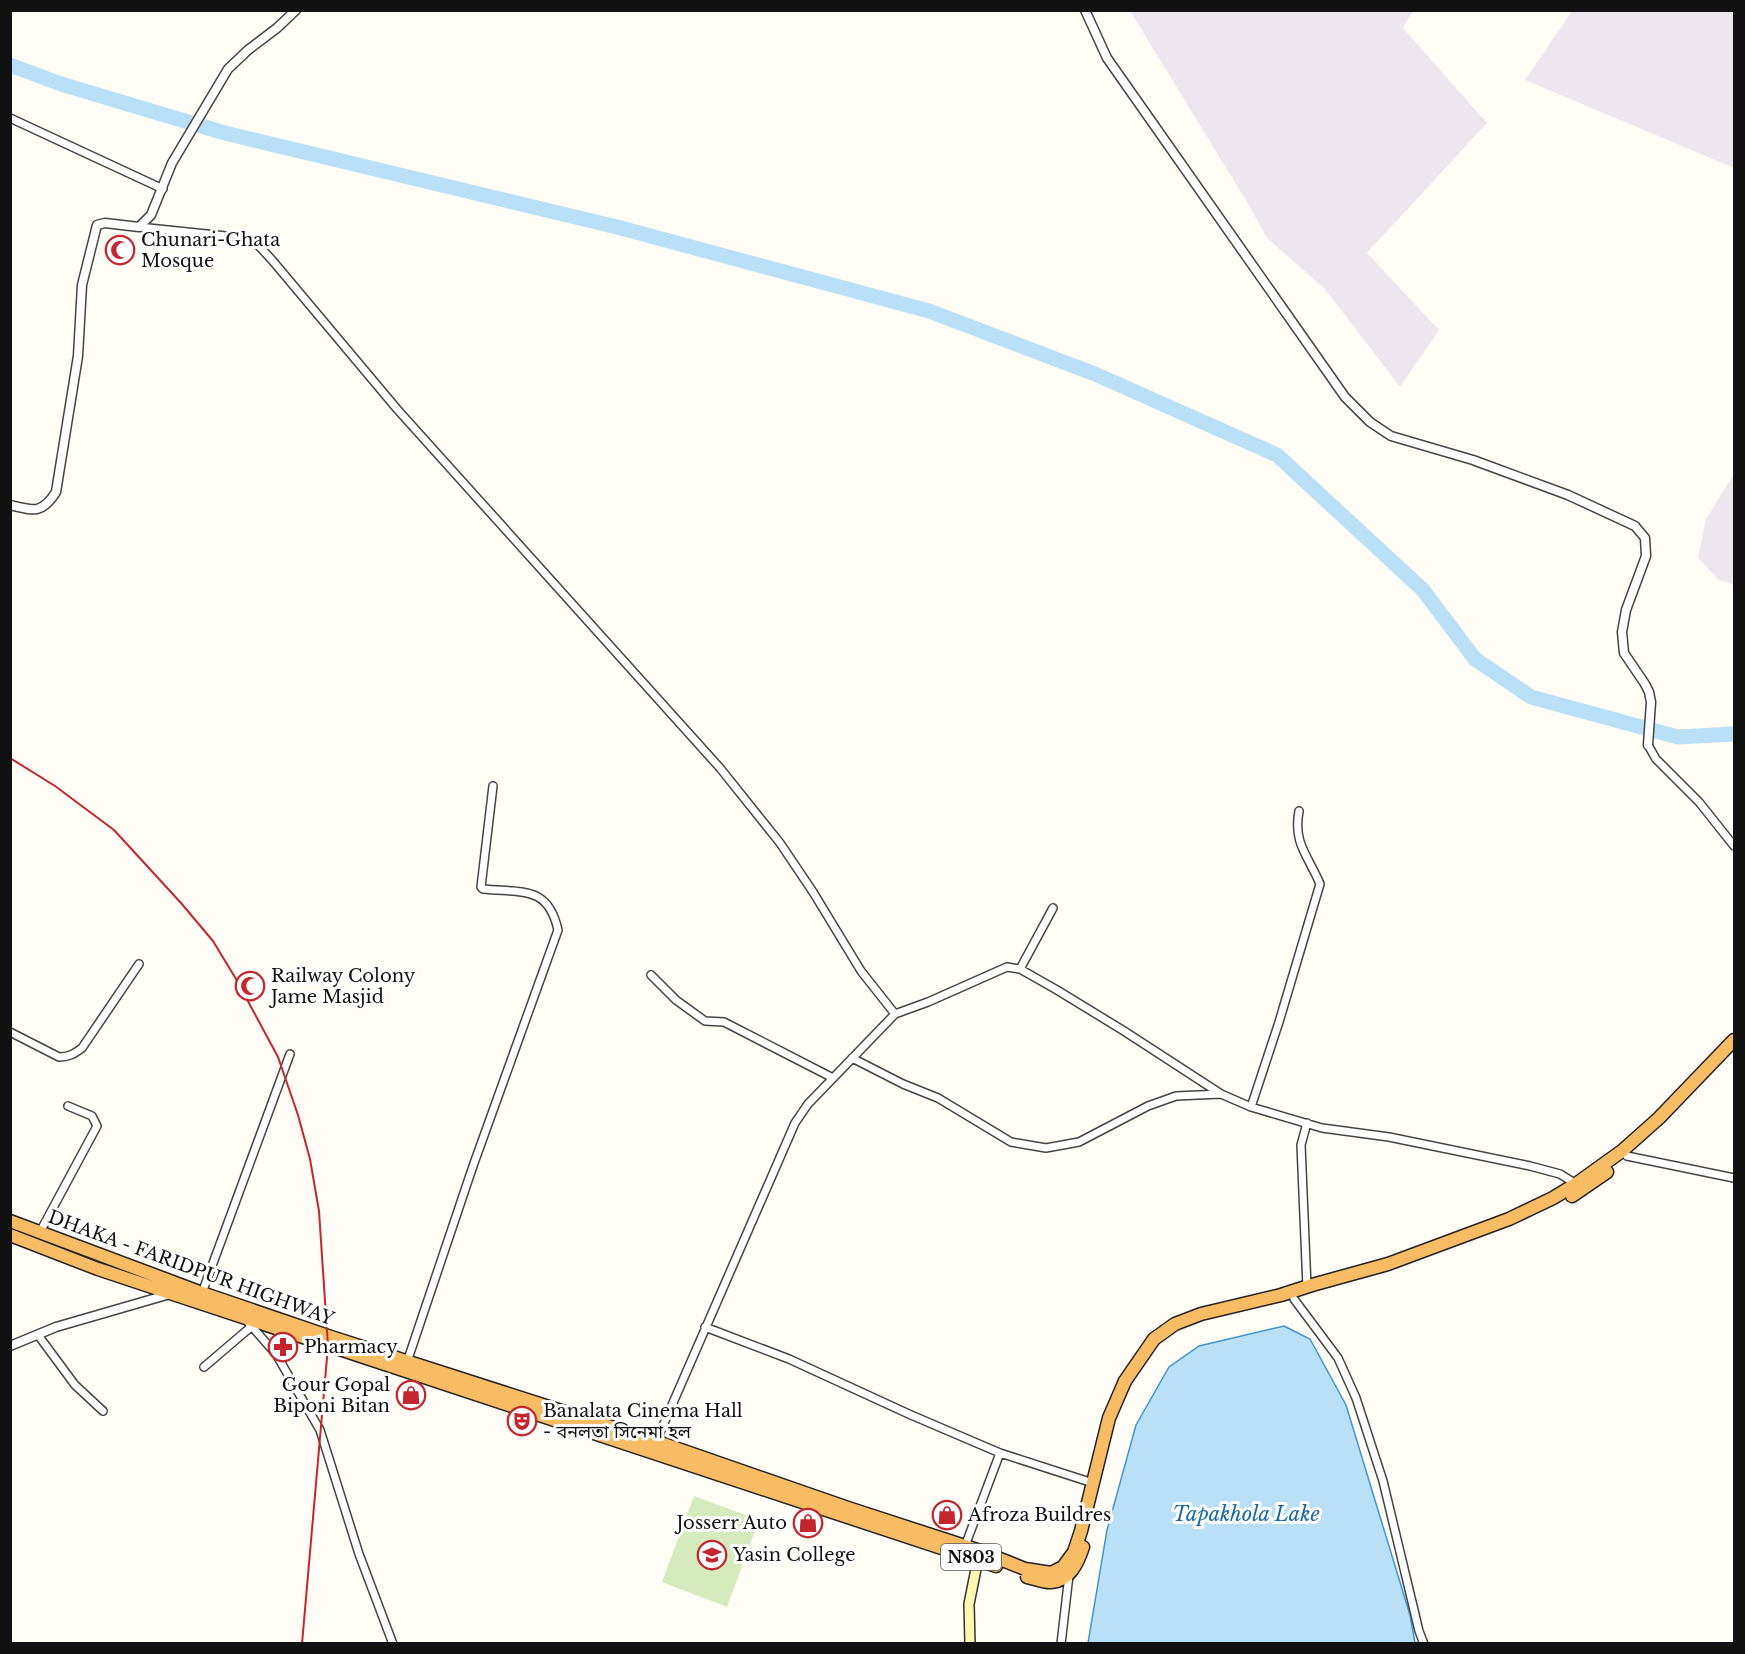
<svg xmlns="http://www.w3.org/2000/svg" width="1745" height="1654" font-family="'Libre Baskerville','Noto Sans Bengali',serif">
<style>
.industrial{fill:#eee6ef}
.green{fill:#d5ebbd}
.water{fill:#b9e0f7;stroke:#3f96cf;stroke-width:1.5}
.lines{fill:none;stroke-linecap:round;stroke-linejoin:round}
.river{stroke:#b9e0f7;stroke-width:15}
.minor-casing{stroke:#444;stroke-width:10}
.tertiary-casing{stroke:#444;stroke-width:11}
.secondary-casing{stroke:#333;stroke-width:12}
.trunk-casing{stroke:#222;stroke-width:15}
.minor{stroke:#fff;stroke-width:7}
.tertiary{stroke:#fff;stroke-width:8}
.secondary{stroke:#fff6b0;stroke-width:9}
.trunk{stroke:#f7bc64;stroke-width:12}
.rail{stroke:#c4262e;stroke-width:2}
.labels{text-anchor:middle;stroke-width:6;stroke-linejoin:round;paint-order:stroke}
.shield{fill:#fff;stroke:#585858;stroke-width:1.5}
.shield-label{font-size:16px;font-weight:bold;fill:#111}
.poi-label{font-size:18px;fill:#111;stroke:#fff;text-anchor:start}
.street-label{font-size:18px;fill:#111;stroke:#fff}
.water-label{font-size:20px;font-style:italic;fill:#1768a6;stroke:#fff}
</style>
<rect width="100%" height="100%" fill="#fffdf5"/>
<path class="industrial" d="M1130 11H1413L1403 28 1487 123 1367 253 1439 330 1400 387 1325 289 1267 238 1247 202Z
M1572 11H1734V168L1525 80Z
M1734 474V585L1719 580 1698 558 1706 519Z"/>
<path class="green" d="M694 1496 759 1520 727 1607 662 1582Z"/>
<path class="water" d="M1284 1326 1310 1339 1346 1405 1410 1615 1415 1643H1088L1107 1530 1136 1425 1169 1367 1199 1346Z"/>
<g class="lines">
<path class="river" d="M10 65 61 84 225 133 617 227 929 311 1095 374 1277 455 1423 590 1475 659 1531 697 1678 737 1734 734"/>
<g class="minor-casing">
<path id="minor" d="M10 118 163 189
M139 227 245 238 259 246 272 260 397 409 720 768 780 843 813 892 861 971 895 1014
M1648 745 1656 759 1699 802 1734 846
M1020 969 1053 908
M651 975 676 1000 705 1021 724 1022 833 1078
M10 1032 59 1057C69 1057 74 1054 82 1048L139 964
M852 1058 903 1084 938 1098 1011 1142 1046 1148 1079 1142 1148 1106 1176 1096 1221 1094
M1251 1107 1279 1022 1320 884C1308 855 1293 844 1299 811
M1627 1156 1734 1178
M40 1232 97 1126 92 1116 68 1106
M1307 1287 1301 1145 1307 1123
M202 1293 290 1054
M1294 1299 1338 1358 1356 1398 1383 1481 1419 1631 1424 1644
M247 1321 276 1354 320 1430 359 1554 393 1644
M705 1327 789 1359 911 1415 1000 1453 1093 1483
M38 1335 75 1385 103 1411
M407 1362 473 1166 558 930C548 885 522 893 483 889L481 887 493 786
M204 1367 252 1326
M655 1444 795 1123 808 1104 895 1014 928 1002 1007 967 1020 969 1057 990 1124 1031 1221 1094 1251 1107 1322 1128 1389 1137 1530 1166 1560 1174 1576 1184
M965 1546 1000 1453
M1061 1644 1069 1575"/>
</g>
<g class="tertiary-casing">
<path id="tertiary" d="M1085 10 1107 58 1345 397 1370 422 1391 436 1473 460 1568 495 1635 526 1645 538 1646 556 1626 610 1622 632 1624 653 1645 684 1649 692 1651 702 1648 745
M10 505C34 511 42 514 56 492L78 356 82 285 97 225 105 223 139 227 151 215 172 163 228 69 248 50 277 28 296 10
M10 1346 56 1327 170 1294"/>
</g>
<g class="secondary-casing">
<path id="secondary" d="M970 1644 969 1604 979 1554"/>
</g>
<g class="trunk-casing">
<path id="trunk" d="M1572 1196 1607 1172
M10 1221 202 1293 328 1336 655 1441 848 1508 980 1551 1025 1569 1051 1573 1063 1567 1074 1552 1081 1531 1109 1418 1125 1381 1154 1339 1175 1324 1201 1314 1281 1295 1312 1285 1388 1264 1509 1219 1553 1198 1576 1184 1622 1151 1659 1118 1734 1040
M10 1235 98 1269 170 1293 996 1566
M1027 1577C1034 1578 1044 1583 1051 1582 1070 1581 1078 1562 1083 1547"/>
</g>
<use href="#minor" class="minor"/>
<use href="#tertiary" class="tertiary"/>
<use href="#secondary" class="secondary"/>
<use href="#trunk" class="trunk"/>
<path class="rail" d="M10 758 55 786 114 830 181 903 213 941 236 979 278 1057 298 1115 310 1159 319 1211 328 1346 302 1644"/>
</g>
<defs>
<g id="mosque-ring" transform="scale(1.5)"><circle r="9.5" fill="#fff" stroke="#c4262e" stroke-width="1.5"/><path d="M3.5-4.9A6 6 0 1 0 3.5 4.9A5 5 0 1 1 3.5-4.9Z" fill="#c4262e"/></g>
<g id="pharmacy-ring" transform="scale(1.5)"><circle r="9.5" fill="#fff" stroke="#c4262e" stroke-width="1.5"/><path d="M-2-6h4v4h4v4h-4v4h-4v-4h-4v-4h4Z" fill="#c4262e"/></g>
<g id="shop-ring" transform="scale(1.5)"><circle r="9.5" fill="#fff" stroke="#c4262e" stroke-width="1.5"/><path d="M-5-2.5h2.3a2.7 3.5 0 0 1 5.4 0H5L5.5 6h-11ZM-1.5-2.5h3a1.5 2.3 0 0 0-3 0Z" fill="#c4262e"/></g>
<g id="theatre-ring" transform="scale(1.5)"><circle r="9.5" fill="#fff" stroke="#c4262e" stroke-width="1.5"/><path d="M-5-5.5Q0-4 5-5.5V0Q5 5 0 6Q-5 5-5 0ZM-3.3-2.5H-1v1.5H-3.3ZM1-2.5H3.3v1.5H1ZM-2.8 1Q0 5.5 2.8 1Z" fill="#c4262e"/></g>
<g id="university-ring" transform="scale(1.5)"><circle r="9.5" fill="#fff" stroke="#c4262e" stroke-width="1.5"/><path d="M0-5L7-2L0 1L-7-2ZM-4 1L0 2.5L4 1V4Q0 6-4 4Z" fill="#c4262e"/></g>
</defs>
<g fill-rule="evenodd">
<use href="#mosque-ring" x="120" y="250"/>
<use href="#mosque-ring" x="250" y="986"/>
<use href="#pharmacy-ring" x="283" y="1347"/>
<use href="#shop-ring" x="411" y="1395"/>
<use href="#theatre-ring" x="522" y="1421"/>
<use href="#shop-ring" x="947" y="1515"/>
<use href="#shop-ring" x="808" y="1523"/>
<use href="#university-ring" x="712" y="1555"/>
</g>
<g class="labels">
<rect class="shield" x="941" y="1544" width="60" height="26" rx="4.5"/>
<g class="shield-label">
<text x="971" y="1563">N803</text>
</g>
<g class="poi-label">
<text x="141" y="246">Chunari-Ghata<tspan x="141" dy="21">Mosque</tspan></text>
<text x="271" y="982">Railway Colony<tspan x="271" dy="21">Jame Masjid</tspan></text>
<text x="304" y="1353">Pharmacy</text>
<text x="390" y="1391" text-anchor="end">Gour Gopal<tspan x="390" dy="21">Biponi Bitan</tspan></text>
<text x="543" y="1417">Banalata Cinema Hall<tspan x="543" dy="21">- বনলতা সিনেমা হল</tspan></text>
<text x="968" y="1521">Afroza Buildres</text>
<text x="787" y="1529" text-anchor="end">Josserr Auto</text>
<text x="733" y="1561">Yasin College</text>
</g>
<g class="street-label">
<text transform="translate(191 1268) rotate(20)" y="6">DHAKA - FARIDPUR HIGHWAY</text>
</g>
<g class="water-label">
<text x="1246" y="1521">Tapakhola Lake</text>
</g>
</g>
<rect width="1745" height="1654" fill="none" stroke="#111111" stroke-width="24"/>
</svg>
